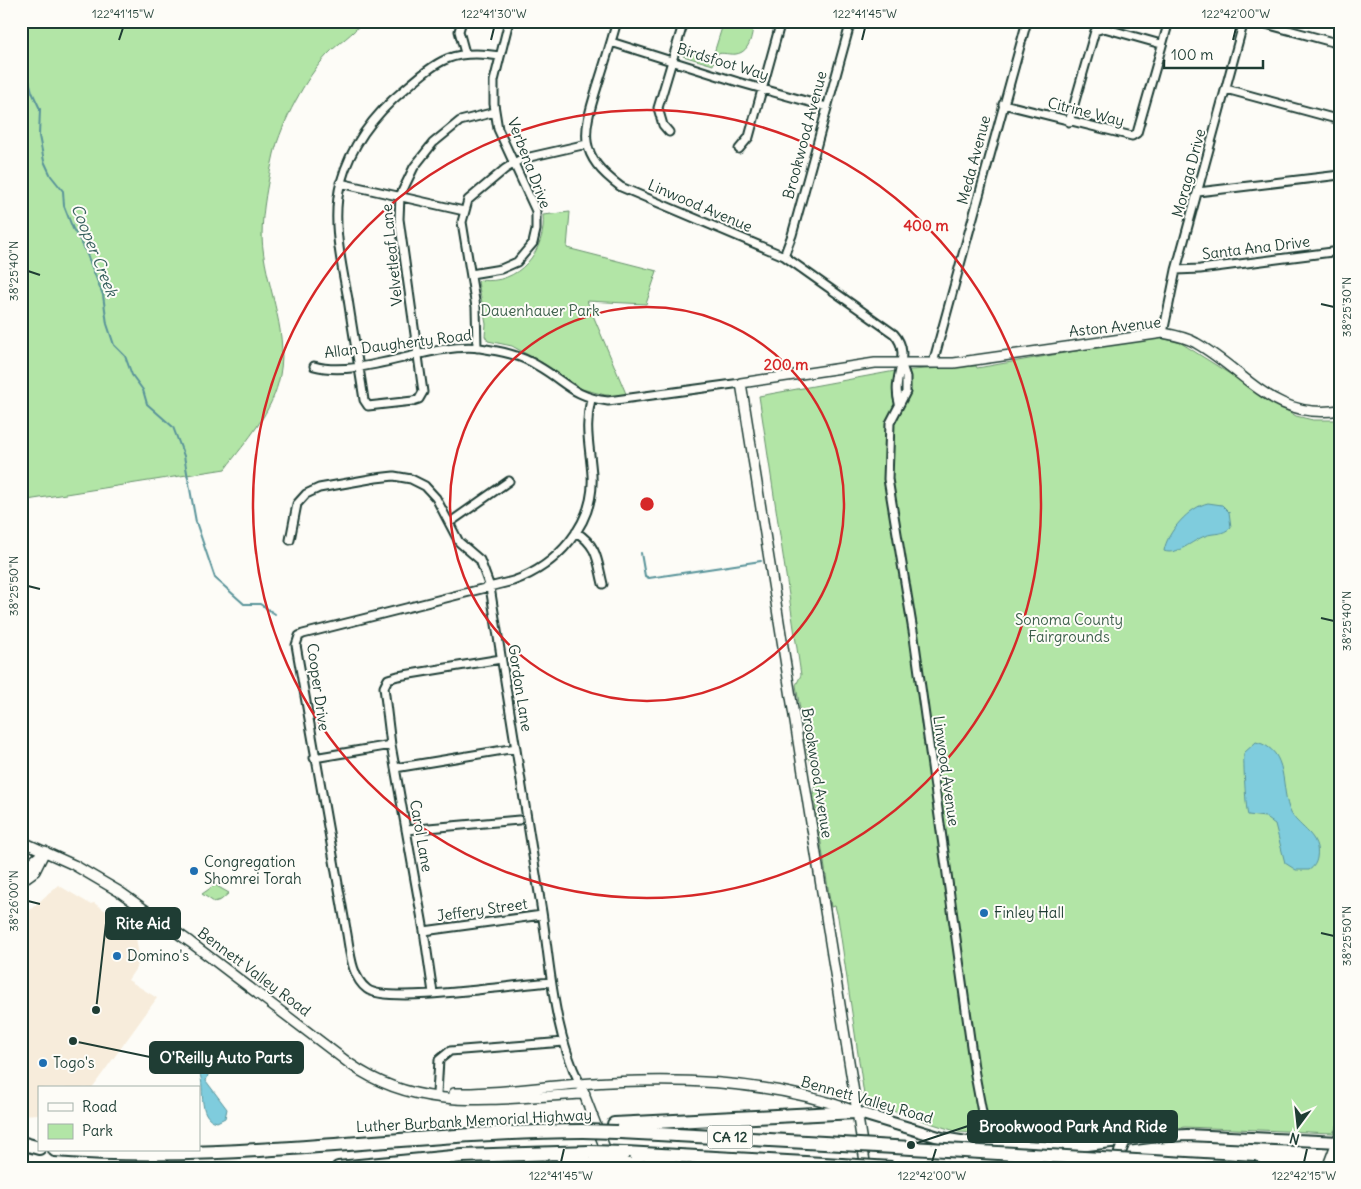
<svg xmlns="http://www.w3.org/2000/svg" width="1361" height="1189" font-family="Delius,sans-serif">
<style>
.built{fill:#f7ecdb}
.green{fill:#b2e5a6;stroke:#68916d}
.water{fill:#7fccdd;stroke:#599399}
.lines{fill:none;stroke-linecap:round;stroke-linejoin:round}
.stream{stroke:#599399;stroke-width:2}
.minor-casing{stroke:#1f3d34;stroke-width:11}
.tertiary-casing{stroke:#1f3d34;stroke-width:12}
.secondary-casing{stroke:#1f3d34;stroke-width:14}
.motorway-casing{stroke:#1f3d34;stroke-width:16}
.minor{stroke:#fdfcf7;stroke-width:7}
.tertiary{stroke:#fdfcf7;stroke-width:9}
.secondary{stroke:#fdfcf7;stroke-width:10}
.motorway{stroke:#fdfcf7;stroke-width:12}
.motorway-bridge-casing{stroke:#1f3d34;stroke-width:16;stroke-linecap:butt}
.motorway-bridge{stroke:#fdfcf7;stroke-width:12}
.ticks{fill:none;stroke:#1f3d34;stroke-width:2}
.ring{fill:none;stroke:#d62828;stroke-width:2.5}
.poi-dot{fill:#1f6fb2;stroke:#fdfcf7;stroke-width:2}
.labels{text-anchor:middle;stroke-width:4;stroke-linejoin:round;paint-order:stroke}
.shield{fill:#fdfcf7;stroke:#62766e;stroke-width:1}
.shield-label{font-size:14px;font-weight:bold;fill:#1f3d34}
.street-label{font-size:15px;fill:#1f3d34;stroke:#fdfcf7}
.park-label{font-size:15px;fill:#3c5f4b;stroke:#fdfcf7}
.poi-label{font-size:15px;fill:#1f3d34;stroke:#fdfcf7;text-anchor:start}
.water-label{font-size:16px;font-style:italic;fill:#37615e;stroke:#fdfcf7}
.centre{fill:#d62828;stroke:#fdfcf7;stroke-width:2.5}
.ring-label{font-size:15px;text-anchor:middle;font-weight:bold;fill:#d62828;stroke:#fdfcf7;stroke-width:4;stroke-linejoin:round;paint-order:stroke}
.leader{fill:none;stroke:#1f3d34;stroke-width:2}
.callout-dot{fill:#1f3d34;stroke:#fdfcf7;stroke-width:2}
.callout{fill:#1f3d34;stroke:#1f3d34;stroke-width:2}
.callout-label{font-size:16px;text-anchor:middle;font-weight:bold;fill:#fff}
.neatline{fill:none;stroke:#1f3d34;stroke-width:2}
.ticks-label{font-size:12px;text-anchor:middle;fill:#1f3d34}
</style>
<rect width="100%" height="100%" fill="#fdfcf7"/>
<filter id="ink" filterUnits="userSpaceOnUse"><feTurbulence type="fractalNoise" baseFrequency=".02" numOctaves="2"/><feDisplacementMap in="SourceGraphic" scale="10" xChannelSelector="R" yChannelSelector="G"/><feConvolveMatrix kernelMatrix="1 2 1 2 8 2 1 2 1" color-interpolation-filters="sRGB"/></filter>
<g filter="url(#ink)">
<path class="built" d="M58 885 90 904 94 903 135 931 140 962 128 980 157 998 92 1088H39V1114L21 1115V918Z"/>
<path class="green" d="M21 21H363C354 34 338 43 327 55 306 77 281 124 274 154 268 181 262 210 262 237 264 284 289 327 280 375 273 412 247 440 225 469L21 501Z
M724 21 747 24 748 21H754C752 33 751 52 736 54 730 55 723 52 716 54L713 65 683 56 685 48 709 56 714 53Z
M570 212 567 248 657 271 646 304 587 301 627 396 605 395 582 389 541 362 512 346 488 341 485 336 486 324 478 282 480 280C518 286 547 250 543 215Z
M1157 337 1181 343 1296 416 1313 420H1340L1337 561 1340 578V1120L1333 1133 1185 1127 1074 1138 958 1132 865 1102 838 917 835 906 831 907 813 792 817 781 815 769 808 758 796 685 801 675 759 396 895 371 976 366 977 368Z
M215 885 229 893 221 900 214 902 202 894Z"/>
<path class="water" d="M1208 503 1222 505 1229 512 1231 527C1222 536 1215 532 1205 536 1193 540 1177 556 1164 551 1167 532 1189 507 1208 503Z
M1256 742C1291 750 1279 789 1291 813 1300 829 1321 835 1317 858 1316 863 1314 867 1309 870H1296L1285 863 1275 824 1265 817 1248 815C1246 812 1243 761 1244 753Z
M202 1053 210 1069 206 1081 227 1109 225 1118 217 1122C195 1117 207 1085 198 1069 194 1063 186 1063 181 1059L183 1054Z"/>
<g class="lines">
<path class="stream" d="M21 49 32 92 40 109 39 136 44 161 51 176 63 191 64 206 73 229 84 247 103 295 107 324 114 345 125 356 132 375 143 390 147 404 173 427 184 456 196 522 215 578 244 604H260L275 614
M641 553 645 576 649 578 761 561"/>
<g class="minor-casing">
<path id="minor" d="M462 21 459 31 465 53
M617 21C611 43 604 65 597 87 582 135 578 155 621 187L784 256 894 334C913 355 891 376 899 403
M1255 21 1340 44
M611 42 738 82 827 107
M1226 89 1340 120
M1003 104 1132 136 1137 133 1169 21
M495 112 460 121 433 143 414 167 400 196 399 219 423 392 419 399 413 401 368 406 364 400C359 366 353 333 348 299 341 262 331 218 341 182 351 145 376 113 405 89 440 59 452 49 500 56
M1069 122 1095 31 1104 28 1161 44
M669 132 663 125 658 108 684 21
M739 149 749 137 781 21
M340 183 464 211
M1198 192 1340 175
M784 256 792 235 851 21
M1176 270 1200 269 1340 251
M471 274 501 269 517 262 533 243 536 230V211L498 129 494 104V81L509 21
M1163 333 1176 270 1244 21
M477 348 476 307 462 222 468 200 505 169 521 159 587 144
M933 363 1027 21
M902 365 906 377V392L890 423 888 479 914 637 975 1075 988 1144
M314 366C361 379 431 342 480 348 500 351 521 355 538 366 566 382 573 397 608 401L741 383
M449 523 509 481
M576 532C598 546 597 560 603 584
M290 540 297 504 306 494 319 488 376 478 394 476 411 479 425 486 436 498 459 542 480 560 490 587C507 695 524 803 542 912 551 970 553 1030 580 1084
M314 758 391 745
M395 768 516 748
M406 830 519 820
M424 931 542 915
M551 982C519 984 387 1005 367 989 350 976 350 948 346 929L296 645 299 636 303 634 513 581C556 566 595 525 592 475 590 446 584 429 591 399
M433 993 424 931 391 745 384 687 388 679 398 676 501 659
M437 1093 439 1060 450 1051 564 1042"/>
</g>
<g class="tertiary-casing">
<path id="tertiary" d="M21 841 74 865 120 892 190 942 350 1064C422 1115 502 1097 585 1094
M21 871 43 853
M21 881 35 871 45 851
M582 1089 608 1156
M454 1093C495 1094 537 1087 579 1084 671 1077 765 1079 852 1110
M866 1168 741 383 875 363H954L1163 333C1174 335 1186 337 1196 343 1247 372 1274 421 1340 410
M1327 1168 1340 1134"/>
</g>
<g class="secondary-casing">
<path id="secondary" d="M856 1112 942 1138 979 1144 1064 1148 1150 1137 1187 1135 1340 1142
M1120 1168V1152L1125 1140"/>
</g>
<g class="motorway-casing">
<path id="motorway" d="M614 1124 856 1112
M620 1132 842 1144
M21 1143 39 1148
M55 1150C231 1164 407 1132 583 1131
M625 1153 841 1165
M563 1159 594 1162
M1136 1161 1254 1168
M630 1165 661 1168
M338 1168 463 1156 590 1152"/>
</g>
<use href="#minor" class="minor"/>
<use href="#tertiary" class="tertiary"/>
<use href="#secondary" class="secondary"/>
<use href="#motorway" class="motorway"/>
<g class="motorway-bridge-casing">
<path id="motorway-bridge" d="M583 1131 617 1132
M842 1144 1136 1161
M590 1152 625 1153
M594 1162 630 1165
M841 1165 892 1168"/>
</g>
<use href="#motorway-bridge" class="motorway-bridge"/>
</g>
</g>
<path class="ticks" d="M119 40 123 28M491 40 494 28M862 40 865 28M1233 40 1236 28M28 271 40 275M1321 304 1334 307M28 586 40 589M1321 618 1334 621M28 901 40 904M1321 933 1334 936M561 1162 564 1149M932 1162 936 1149M1304 1162 1307 1149"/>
<g class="ring">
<circle cx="647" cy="504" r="197"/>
<circle cx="647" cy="504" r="394"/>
</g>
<g class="poi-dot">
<circle cx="194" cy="871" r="5"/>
<circle cx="984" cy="913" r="5"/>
<circle cx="117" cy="956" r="5"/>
<circle cx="43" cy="1063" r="5"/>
</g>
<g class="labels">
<rect class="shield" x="707.5" y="1125.5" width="45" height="23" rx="4"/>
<g class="shield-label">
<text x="730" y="1142">CA 12</text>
</g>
<g class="street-label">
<text transform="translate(723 62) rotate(17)" y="5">Birdsfoot Way</text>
<text transform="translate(1086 112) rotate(14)" y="5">Citrine Way</text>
<text transform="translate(805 135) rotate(-75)" y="5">Brookwood Avenue</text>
<text transform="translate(974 160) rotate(-75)" y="5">Meda Avenue</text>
<text transform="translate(529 163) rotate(69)" y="5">Verbena Drive</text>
<text transform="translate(1189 173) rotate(-75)" y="5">Moraga Drive</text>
<text transform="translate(700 206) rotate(23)" y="5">Linwood Avenue</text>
<text transform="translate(1256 248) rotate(-7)" y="5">Santa Ana Drive</text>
<text transform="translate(392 255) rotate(-96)" y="5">Velvetleaf Lane</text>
<text transform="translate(1115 327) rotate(-6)" y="5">Aston Avenue</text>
<text transform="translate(398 344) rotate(-7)" y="5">Allan Daugherty Road</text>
<text transform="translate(318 687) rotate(82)" y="5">Cooper Drive</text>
<text transform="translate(520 688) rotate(81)" y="5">Gordon Lane</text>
<text transform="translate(946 771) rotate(82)" y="5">Linwood Avenue</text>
<text transform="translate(817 773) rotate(81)" y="5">Brookwood Avenue</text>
<text transform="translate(421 836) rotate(80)" y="5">Carol Lane</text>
<text transform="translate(482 910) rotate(-8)" y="5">Jeffery Street</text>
<text transform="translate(254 972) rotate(37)" y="5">Bennett Valley Road</text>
<text transform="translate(867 1100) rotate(16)" y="5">Bennett Valley Road</text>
<text transform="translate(474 1121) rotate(-3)" y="5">Luther Burbank Memorial Highway</text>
</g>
<g class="park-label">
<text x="540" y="316">Dauenhauer Park</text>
<text x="1069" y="625">Sonoma County<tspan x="1069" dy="17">Fairgrounds</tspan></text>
</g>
<g class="poi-label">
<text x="204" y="867">Congregation<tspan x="204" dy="17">Shomrei Torah</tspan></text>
<text x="994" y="918">Finley Hall</text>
<text x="127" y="961">Domino's</text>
<text x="53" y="1068">Togo's</text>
</g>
<g class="water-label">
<text transform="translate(95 250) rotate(68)" y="6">Cooper Creek</text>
</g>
</g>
<circle cx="647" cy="504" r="8" class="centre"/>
<g class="ring-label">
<text x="926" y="231">400 m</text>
<text x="786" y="370">200 m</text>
</g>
<path class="leader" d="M96 1010L106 923M73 1041L150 1057M911 1145L968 1126"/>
<g class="callout-dot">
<circle cx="96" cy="1010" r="5"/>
<circle cx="73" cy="1041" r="5"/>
<circle cx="911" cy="1145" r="5"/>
</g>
<g class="callout">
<rect x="106" y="908" width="74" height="31" rx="5"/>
<rect x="150" y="1042" width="153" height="31" rx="5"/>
<rect x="968" y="1111" width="209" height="31" rx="5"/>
</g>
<g class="callout-label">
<text x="143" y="929">Rite Aid</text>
<text x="226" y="1063">O'Reilly Auto Parts</text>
<text x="1073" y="1132">Brookwood Park And Ride</text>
</g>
<rect width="1361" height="1189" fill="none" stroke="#fdfcf7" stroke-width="55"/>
<rect x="38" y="1086" width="162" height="65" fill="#fdfcf7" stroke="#a4b0a9"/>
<rect x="48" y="1103" width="25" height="8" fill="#fdfcf7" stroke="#a4b0a9"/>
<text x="82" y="1112" font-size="15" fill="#1f3d34">Road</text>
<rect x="48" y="1124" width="25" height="15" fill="#b2e5a6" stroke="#a4b0a9"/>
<text x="82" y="1136" font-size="15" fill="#1f3d34">Park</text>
<g transform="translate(1298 1126) rotate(195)" stroke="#fdfcf7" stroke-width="4" paint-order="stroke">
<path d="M0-4L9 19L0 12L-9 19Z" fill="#1f3d34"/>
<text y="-8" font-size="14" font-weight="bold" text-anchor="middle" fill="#1f3d34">N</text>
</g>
<path d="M1164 60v8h99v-8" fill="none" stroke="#1f3d34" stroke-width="2.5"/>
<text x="1171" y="60" font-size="15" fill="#1f3d34" stroke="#fdfcf7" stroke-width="4" paint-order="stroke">100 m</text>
<rect x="28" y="28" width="1306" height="1134" class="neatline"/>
<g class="ticks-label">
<text x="123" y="18">122°41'15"W</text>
<text x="494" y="18">122°41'30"W</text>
<text x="865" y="18">122°41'45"W</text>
<text x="1236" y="18">122°42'00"W</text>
<text transform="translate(14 271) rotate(-90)" y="4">38°25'40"N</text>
<text transform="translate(1347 307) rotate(-90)" y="4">38°25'30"N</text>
<text transform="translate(14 586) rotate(-90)" y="4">38°25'50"N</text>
<text transform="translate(1347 621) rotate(-90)" y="4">38°25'40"N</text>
<text transform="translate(14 901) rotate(-90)" y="4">38°26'00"N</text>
<text transform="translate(1347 936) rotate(-90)" y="4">38°25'50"N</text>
<text x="561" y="1180">122°41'45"W</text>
<text x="932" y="1180">122°42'00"W</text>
<text x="1304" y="1180">122°42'15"W</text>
</g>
</svg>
